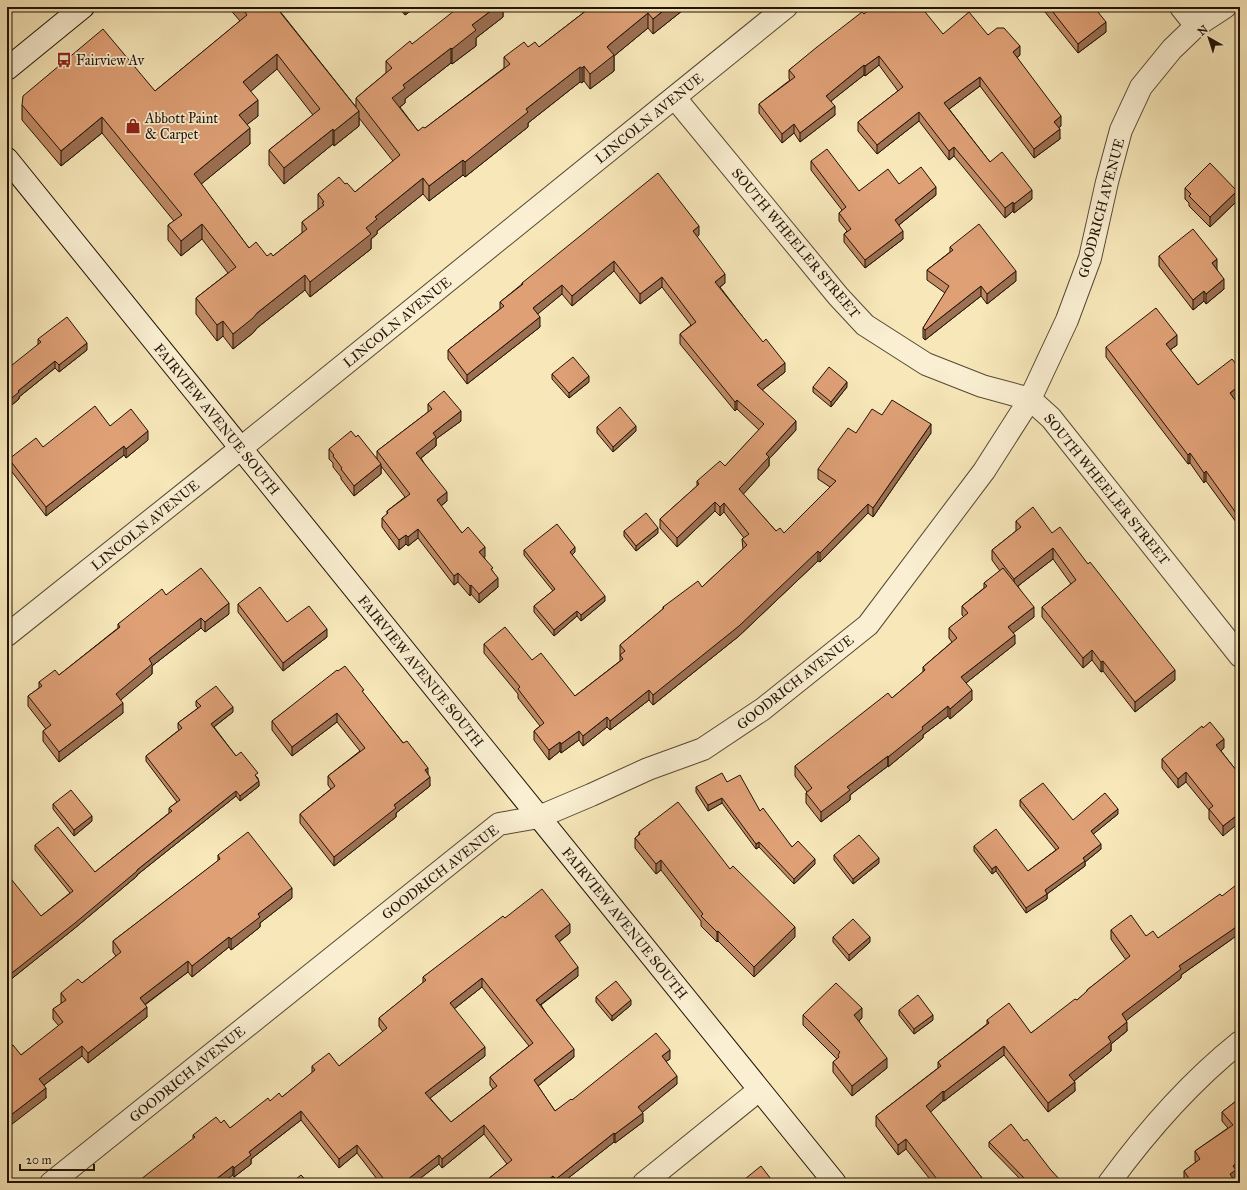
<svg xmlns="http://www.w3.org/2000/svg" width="1247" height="1190" font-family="'IM FELL Great Primer',serif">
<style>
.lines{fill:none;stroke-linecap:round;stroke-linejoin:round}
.street-casing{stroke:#564831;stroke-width:24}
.secondary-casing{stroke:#201304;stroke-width:24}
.street{stroke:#faefd2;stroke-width:22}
.secondary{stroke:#faefd2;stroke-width:22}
.wall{fill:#c08a65;stroke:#201304;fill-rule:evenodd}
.shaded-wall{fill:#9c7053;stroke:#201304}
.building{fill:#dfa076;stroke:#201304;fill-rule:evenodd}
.labels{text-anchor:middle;stroke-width:3.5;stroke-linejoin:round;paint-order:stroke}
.poi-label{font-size:14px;fill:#201304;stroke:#faefd2;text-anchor:start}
.street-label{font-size:14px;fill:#201304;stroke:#faefd2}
</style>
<rect width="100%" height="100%" fill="#f7e7b9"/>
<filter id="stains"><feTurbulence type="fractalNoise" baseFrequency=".005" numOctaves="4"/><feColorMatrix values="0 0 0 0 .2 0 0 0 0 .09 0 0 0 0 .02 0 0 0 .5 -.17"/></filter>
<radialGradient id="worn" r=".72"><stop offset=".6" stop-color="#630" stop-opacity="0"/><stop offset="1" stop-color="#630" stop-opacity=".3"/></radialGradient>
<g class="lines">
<g class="street-casing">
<path id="street" d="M1181 7 1196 26
M675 98 838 296 865 325 926 364 982 386 1030 399 1051 418 1240 656
M7 635 214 470 786 7
M51 1183 499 824 539 817 591 795 648 769 703 749 763 709 868 625 984 471 1030 399 1067 320 1090 258 1107 182 1121 130 1141 87 1172 49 1196 26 1225 7
M644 1183 759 1090
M1109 1183C1147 1131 1190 1082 1240 1042"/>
</g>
<g class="secondary-casing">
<path id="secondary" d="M7 69 83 7
M7 159 835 1183"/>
</g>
<use href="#street" class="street"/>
<use href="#secondary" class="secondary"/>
</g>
<path class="wall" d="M228 7H283L279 10 356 107V98L386 73V61L412 44 503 7V17L476 38V46L452 64 451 63 405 99V103L400 107 418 131 425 128 504 68V57L528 47H539L583 13V7H689L688 8 687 7 653 34 648 28 614 56V71L590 89 584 81 582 83 580 82 528 123V127L465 177 463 175 429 201 423 194 377 231V234L371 239V249L310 297 305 290 257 328 253 333 233 349 223 336 217 341 196 314V298L228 273 202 239 181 256 168 240V225L174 221 102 133 61 166 22 120V105L155 91 240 21ZM277 69 313 115 269 150V165L284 184 333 144 334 146 359 126V118L393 161 355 192 345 184 318 194V210L302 222V233L273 256H267L249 248 201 184 250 144 247 124 258 116 250 91Z
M398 7H416L405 15Z
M1041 7H1094L1106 32 1078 53Z
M864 14 943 34 988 35 1020 55 1017 58 1061 126 1058 128 1060 139 1034 158 980 86 949 109 990 162 1032 199 1014 213 1013 211 1005 218 954 156 949 160 919 121 877 154 858 131V122L898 91 879 65 865 76 864 75 831 101 835 115 800 142 794 133 782 143 759 113V104L790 80 789 79V70Z
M811 161 859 191 899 184 936 195 899 225 903 239 865 268 844 242V234L847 231 839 221V213L842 210 811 170Z
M1185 188 1237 201 1210 227 1189 206V203L1185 199Z
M699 235 697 237 725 283 720 287 785 372 762 390 796 430 769 459V466L743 494 776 531 784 533 830 487 818 479V469L856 433 882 415 931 433 873 517 868 513 820 562 818 561 739 636 653 705 649 700 610 730 607 727 583 746 579 740 561 753 560 751 549 760 534 740V731L540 726 518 698V694L484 653V644L532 660 575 696 620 661V645L663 609V607L702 587 743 549 742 539 744 538 724 512 720 516 715 511 677 547 660 528V519L697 486V481L725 466 759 430 737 409 735 411 680 344V334L691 325 662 287 640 304 614 271 572 306 562 294 537 314 540 327 467 384 448 359V350L500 309V302L522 284V283Z
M950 247 1016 281 987 304 981 296 925 340 923 338V328L945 293 927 280V270L950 252Z
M1159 256 1217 269 1224 289 1206 304 1204 301 1193 310 1159 266Z
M38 339 87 350 59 372 55 368 19 397V399L7 409 38 344Z
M1177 345 1170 350 1198 385 1240 369V395L1234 399 1240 407 1236 522 1206 481 1204 483 1190 463 1188 464 1106 357V347Z
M552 374 589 382 569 398 552 379Z
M813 387H847L831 407 813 392Z
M428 404 461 421 436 439V446L421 458 447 501 441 506 462 533 485 557H484L493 572 498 587 479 603 471 594 470 596 458 582 454 585 418 538 408 546 406 544 399 550 382 527V518L387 515V511L405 497 381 466V474L354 496 341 479V477L333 467V463L329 459V449L356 437 377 459V451L428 412Z
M110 426 148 440 126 458 124 455 46 516 9 468V459L43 447Z
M597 427 636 431 613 452 597 433Z
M1016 521 1052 533 1175 680 1135 712 1103 671 1101 672 1092 660 1083 668 1042 617V607L1071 584 1053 559 1018 586 1034 617 1013 632 1015 644 966 683 972 700 950 719 948 716 923 735V738L888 767V766L850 795V800L821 822 806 803V793L807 792 795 776V766L892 698 923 672V667L952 642 949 638V628L964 617 962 615V606L984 588V583L1000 571 992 560V550L1016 531Z
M624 531 658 533 636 551 624 536Z
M524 550 575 552 572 555 605 601 581 621 577 616 554 636 534 612V606L553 591 524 555Z
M166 595 229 614 205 632 201 628 152 666V674L120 700 123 713 59 762 43 741V731L46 729 28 706V696L39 688V682L59 675 118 628V624Z
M238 604 287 622 327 637 283 671 238 612Z
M338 671 364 694 428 774 430 786 396 813V817L334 866 300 823V814L331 789 328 785V776L360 751 337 722 292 756 272 730V721Z
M196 701 233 712 214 727 236 756 258 778 259 786 240 801 236 796 137 875V876L75 928 10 980V983L7 985 41 916 70 893 35 850V845L95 872 169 813V808L177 802 146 761V756L179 730 178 728V723L198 708 196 706Z
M1224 748 1221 751 1240 775 1223 836 1209 819V810L1186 782 1178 788 1162 768V759Z
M727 782 760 811 792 847 815 864 794 884 759 847 756 849 722 803 708 811 696 792V787Z
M1020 800 1073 820 1118 814 1093 834 1101 849 1085 862V866L1047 894V899L1026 913 996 871 992 874 974 851V846L1028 871 1056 850 1020 806Z
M53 804 92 821 74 836 53 809Z
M639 832 730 869 795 937 754 977 718 941 717 942 701 926V921L661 870 656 874 635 848V838L639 834Z
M218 855 292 898 260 923V927L231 950 229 947 192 977 188 972 145 1005 147 1017 88 1063 82 1056 44 1085 46 1098 11 1046 21 1055 59 1026 53 1019V1009L61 1004V993L82 983 116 956 113 952V941L218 861Z
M834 855 879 863 853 884 834 860Z
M505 918 570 933 559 942 578 976 541 1005 574 1057 538 1086 555 1111 572 1100 670 1059 666 1061 677 1084 642 1112 643 1122 615 1143 614 1142 562 1183H483L507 1164 484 1134 442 1168 439 1164 414 1183H380L357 1153 339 1168 301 1120 251 1159V1164L234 1177 193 1138V1135L221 1123 230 1128 270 1101 282 1097 312 1073V1066H339L383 1032 379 1026V1018L423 983V977ZM482 987 529 1046 490 1077V1085L493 1089 451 1122 430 1098 485 1056 454 1009Z
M1111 930 1158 938 1232 939 1181 975V978L1126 1020 1127 1031 1111 1044V1051L1074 1081 1075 1091 1048 1112 1004 1055 944 1101H943L930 1112 986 1183H933L906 1149 898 1155 876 1126V1116L938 1068V1062L987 1024V1020L1031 1033 1077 1000 1087 992V990L1126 960 1111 939Z
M833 937 870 942 849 961 833 942Z
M596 997 631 1005 612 1021 596 1002Z
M899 1010 933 1020 914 1034 899 1015Z
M803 1015 862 1018 859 1021 887 1068 852 1096 833 1072V1062L837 1059 803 1025Z
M1240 1098V1170L1236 1173V1179L1234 1180 1236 1183H1186L1184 1180V1171L1196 1162 1195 1161V1151L1228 1128 1222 1121V1112Z
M989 1142 1050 1169 1061 1183H1024L989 1147Z"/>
<path class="shaded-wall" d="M272 7H283L272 16Z
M405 7H416L405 15Z
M496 7H503V17L476 38V46L452 64V49L472 25Z
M668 7H687L653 34V19Z
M648 13V28L614 56V71L590 89V74L609 45Z
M1106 22V32L1078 53V44Z
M1020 46V55L1013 61V52Z
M451 48V63L405 99V103L392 113V98L403 85Z
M277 54V69L243 98V82Z
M879 56V65L865 76V66Z
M864 65V75L826 105V96Z
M584 66V81L582 83V68Z
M580 67V82L528 123V127L465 177V162L526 109Z
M980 77V86L944 113V103Z
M258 100V116L239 131V115Z
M835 106V115L800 142V133Z
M359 111V126L334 146V131Z
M919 112V121L877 154V145Z
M1061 116V126L1054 131V122Z
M102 117V133L61 166V151Z
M794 124V133L782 143V134Z
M250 128V144L194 190V174Z
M333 129V144L284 184V168Z
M1060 129V139L1034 158V149Z
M954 147V156L949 160V151Z
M463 160V175L429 201V186Z
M423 178V194L377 231V234L371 239V249L310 297V282L366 228 375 217Z
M936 187V195L895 228V220Z
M1032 190V199L1014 213V204Z
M1237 191V201L1210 227V217Z
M1013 202V211L1005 218V208Z
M202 224V239L181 256V241Z
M699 226V235L693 241V231Z
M903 231V239L865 268V260Z
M1217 259V269L1212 273V263Z
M614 261V271L572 306V296Z
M1016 271V281L987 304V294Z
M725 274V283L715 291V282Z
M305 275V290L257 328 253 333 233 349V334L257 313Z
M662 277V287L640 304V294Z
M1224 279V289L1206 304V294Z
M562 285V294L533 318V308Z
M981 286V296L925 340V330Z
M1204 291V301L1193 310V300Z
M540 317V327L467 384V375Z
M223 321V336L217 341V325Z
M1177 335V345L1166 353V344Z
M87 343V350L59 372V365Z
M55 361V368L19 397V399L7 409V402L18 391Z
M785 363V372L757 394V385Z
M589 376V382L569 398V393Z
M847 382V387L831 407V402Z
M1240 385V395L1230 403V393Z
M737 400V409L735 411V402Z
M461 411V421L436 439V446L416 462V453L433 433Z
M796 421V430L769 459V466L739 499V489L766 454Z
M931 424V433L873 517V508Z
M636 426V431L613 452V447Z
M148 431V440L126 458V449Z
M124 446V455L46 516V507Z
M1190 453V463L1188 464V455Z
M381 464V474L354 496V486Z
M1206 471V481L1204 483V473Z
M447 492V501L437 509V500Z
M715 502V511L677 547V538Z
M724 503V512L720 516V507Z
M868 504V513L820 562V553Z
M1240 510V520L1236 522V513Z
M658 528V533L636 551V546Z
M418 529V538L408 546V537Z
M406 535V544L399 550V540Z
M485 547V557L479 561V552Z
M575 547V552L570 557V552Z
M1053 548V559L1014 589V579Z
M818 551V561L739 636 653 705V695Z
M458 573V582L454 585V576Z
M498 578V587L479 603V594Z
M471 585V594L470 596V586Z
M605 596V601L581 621V615Z
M229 603V614L205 632V622Z
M1034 607V617L1008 637V627Z
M577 611V616L554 636V630Z
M201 618V628L152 666V674L116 704V694L149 659Z
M327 629V637L283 671V663Z
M1015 635V644L961 687V677Z
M1092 650V660L1083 668V658Z
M1103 661V671L1101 672V662Z
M1175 670V680L1135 712V702Z
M649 690V700L610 730V721Z
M972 690V700L950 719V709Z
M123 703V713L59 762V752Z
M948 706V716L923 735V738L888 767V757L922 727Z
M233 707V712L211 729V724Z
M337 713V722L292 756V747Z
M607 717V727L583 746V736Z
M579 731V740L561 753V744Z
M1224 739V748L1216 755V745Z
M560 742V751L549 760V750Z
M888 756V766L850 795V800L821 822V812L847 787Z
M9 758V768L7 770V760Z
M428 768V777L425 770Z
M1186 772V782L1178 788V779Z
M430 777V786L396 813V817L334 866V857L394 805Z
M259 781V786L240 801V796Z
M236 791V796L137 875V876L75 928 10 980V983L7 985V980L8 976 137 870Z
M722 798V803L708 811V805Z
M1118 809V814L1091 836V831Z
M1240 813V822L1223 836V826Z
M92 816V821L74 836V830Z
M759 842V847L756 849V844Z
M1101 844V849L1085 862V866L1047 894V899L1026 913V908L1045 890 1083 858Z
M879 858V863L853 884V879Z
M815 859V864L794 884V879Z
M661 860V870L656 874V864Z
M996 866V871L992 874V869Z
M292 888V898L260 923V927L231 950V939L258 914Z
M570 924V933L555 945V936Z
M1240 924V933L1232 939 1181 975V978L1122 1024V1014L1179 966Z
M795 927V937L754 977V967Z
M718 931V941L717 942V932Z
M229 937V947L192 977V966Z
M870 937V942L849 961V955Z
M188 961V972L140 1008V998Z
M578 967V976L536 1008V1000Z
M482 978V987L450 1012V1003Z
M631 1000V1005L612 1021V1016Z
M147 1007V1017L88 1063V1053Z
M862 1008V1018L854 1025V1015Z
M933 1015V1020L914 1034V1029Z
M1127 1022V1031L1111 1044V1051L1069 1085V1075L1108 1037Z
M82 1046V1056L39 1089V1079Z
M1004 1046V1055L944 1101V1092Z
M485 1047V1056L425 1102V1093Z
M574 1049V1057L534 1089V1080Z
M670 1050V1059L662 1064V1056Z
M887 1058V1068L852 1096V1086Z
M677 1076V1084L638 1116V1107Z
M1075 1082V1091L1048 1112V1103Z
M46 1088V1098L7 1128V1118Z
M943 1091V1101L926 1116V1106Z
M301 1111V1120L251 1159V1164L234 1177V1168L249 1152Z
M643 1113V1122L615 1143V1134Z
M484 1125V1134L442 1168V1159Z
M614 1133V1142L562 1183H556V1179Z
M906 1139V1149L898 1155V1145Z
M357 1145V1153L339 1168V1159Z
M439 1155V1164L414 1183H403Z
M1240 1160V1170L1236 1173V1179L1230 1183V1174L1233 1166Z
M233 1166V1175L222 1183H211Z
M553 1176V1183H544Z"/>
<path class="building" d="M241 7H276L359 111 334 131 333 129 284 168 269 150 320 109 277 54 243 82 258 100 239 115 250 128 194 174 249 248 256 242 267 256 271 253 273 256 307 229 302 222 324 205 322 203 324 202 318 194 334 181 339 177 345 184 347 183 355 192 400 155 356 98 392 68 386 61 410 41 412 44 459 7H496L472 25 476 30 452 49 451 48 403 85 405 88 392 98 418 131 423 127 425 128 510 64 504 57 524 42 528 47 535 42 539 47 587 10 585 7H668L653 19 648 13 609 45 607 47 614 55 590 74 584 66 582 68 580 67 526 109 528 112 465 162 463 160 429 186 423 178 375 217 377 219 366 228 371 234 310 282 305 275 257 313 253 318 233 334 223 321 217 325 196 298 236 267 202 224 181 241 168 225 182 215 102 117 61 151 22 105 23 96 103 29 155 91 247 15Z
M872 7H921L943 34 969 12 988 35 997 28H1004L1020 46 1013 52 1061 116 1054 122 1060 129 1034 149 980 77 944 103 990 162 1002 152 1032 190 1014 204 1013 202 1005 208 954 147 949 151 919 112 877 145 858 122 903 87 879 56 865 66 864 65 826 96 835 106 800 133 794 124 782 134 759 104 795 77 789 70 817 47 862 12 864 14Z
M1049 7H1094L1106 22 1078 44Z
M827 149 859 191 888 169 899 184 921 167 936 187 895 220 903 231 865 260 844 234 851 229 839 213 846 207 811 161Z
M1210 163 1237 191 1210 217 1189 196 1191 194 1185 188Z
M658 173 699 226 693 231 725 274 715 282 763 342 766 339 785 363 757 385 796 421 766 454 769 457 739 489 776 531 780 528 784 533 836 481 818 469 848 428 856 433 872 409 882 415 892 400 931 424 873 508 868 504 820 553 818 551 739 626 653 695 649 690 610 721 607 717 583 736 579 731 561 744 560 742 549 750 534 731 544 723 518 689 520 687 484 644 505 627 532 660 541 653 575 696 623 659 620 655 625 651 620 645 664 608 663 607 698 581 702 587 747 545 742 539 749 534 724 503 720 507 715 502 677 538 660 519 699 484 697 481 720 461 725 466 764 424 737 400 735 402 680 334 696 322 662 277 640 294 614 261 572 296 562 285 533 308 540 317 467 375 448 350 504 306 500 302 523 284 522 283Z
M979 224 1016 271 987 294 981 286 925 330 923 328 949 286 927 270 953 250 950 247Z
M1193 229 1217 259 1212 263 1224 279 1206 294 1204 291 1193 300 1159 256Z
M1156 308 1177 335 1166 344 1198 385 1232 359 1240 369V385L1230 393 1240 407V510L1236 513 1206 471 1204 473 1190 453 1188 455 1106 347Z
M67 317 87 343 59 365 55 361 18 391 19 392 7 402V369L41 342 38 339Z
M573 357 589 376 569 393 552 374Z
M829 367 847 382 831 402 813 387Z
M444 391 461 411 433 433 436 437 416 453 447 492 437 500 462 533 468 527 485 547 479 552 493 568 491 569 498 578 479 594 471 585 470 586 458 573 454 576 418 529 408 537 406 535 399 540 382 518 388 513 387 511 410 494 377 451 432 409 428 404Z
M95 406 110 426 131 409 148 431 126 449 124 446 46 507 9 459 36 438 43 447Z
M620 407 636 426 613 447 597 427Z
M351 431 356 437 358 435 381 464 354 486 341 469 342 468 333 456 334 455 329 449Z
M1033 507 1052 533 1060 527 1088 564 1090 562 1175 670 1135 702 1103 661 1101 662 1092 650 1083 658 1042 607 1076 580 1053 548 1014 579 992 550 1021 527 1016 521Z
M646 513 658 528 636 546 624 531Z
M557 524 575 547 570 552 605 596 581 615 577 611 554 630 534 606 555 589 524 550Z
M201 568 229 603 205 622 201 618 149 659 152 664 116 694 123 703 59 752 43 731 51 725 28 696 42 686 39 682 55 670 59 675 120 627 118 624 162 589 166 595Z
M1003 568 1034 607 1008 627 1015 635 961 677 972 690 950 709 948 706 922 727 923 729 888 757V756L847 787 850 790 821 812 806 793 812 788 795 766 888 693 892 698 925 670 923 667 957 638 949 628 968 613 962 606 987 586 984 583Z
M260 587 287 622 309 606 327 629 283 663 238 604Z
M345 666 364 690 362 691 403 743 407 741 428 768 425 770 430 777 394 805 396 808 334 857 300 814 335 786 328 776 365 748 337 713 292 747 272 721 337 670 338 671Z
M216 686 233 707 211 724 236 756 241 752 258 773 255 775 259 781 240 796 236 791 137 870V871L75 923 8 976 10 978 7 980V874L41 916 73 891 35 845 58 827 95 872 172 811 169 808 180 800 146 756 182 728 178 723 201 706 196 701Z
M1210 722 1224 739 1216 745 1240 775V813L1223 826 1209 809 1213 806 1186 772 1178 779 1162 759 1202 726 1203 728Z
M7 755 9 758 7 760Z
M722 773 727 782 740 775 760 811 763 808 792 847 798 841 815 859 794 879 759 842 756 844 722 798 708 805 696 787Z
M1043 783 1073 820 1105 793 1118 809 1091 831 1101 844 1083 858 1085 861 1045 890 1047 894 1026 908 996 866 992 869 974 846 996 829 1028 871 1059 848 1020 800Z
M71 790 92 816 74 830 53 804Z
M678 802 730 869 733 866 795 927 754 967 718 931 717 932 701 916 703 914 661 860 656 864 635 838 640 834 639 832Z
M248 832 292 888 258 914 260 917 231 939 229 937 192 966 188 961 140 998 147 1007 88 1053 82 1046 39 1079 46 1088 7 1118V1043L8 1042 11 1046 13 1045 21 1055 63 1022 53 1009 66 1000 61 993 78 979 82 983 121 952 113 941 220 859 218 855Z
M859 835 879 858 853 879 834 855Z
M1240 882V924L1232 930 1179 966 1181 969 1122 1014 1127 1022 1108 1037 1111 1042 1069 1075 1075 1082 1048 1103 1004 1046 944 1092 943 1091 926 1106 986 1183H940L906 1139 898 1145 876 1116 941 1066 938 1062 989 1023 987 1020 1009 1003 1031 1033 1075 999 1077 1000 1087 991V990L1130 956 1111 930 1131 915 1146 936 1153 931 1158 938 1220 894 1222 896Z
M542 889 570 924 555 936 578 967 536 1000 574 1049 534 1080 555 1111 571 1099 572 1100 656 1033 670 1050 662 1056 677 1076 638 1107 643 1113 615 1134 614 1133 556 1179 553 1176 544 1183H483L512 1160 484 1125 442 1159 439 1155 403 1183H387L357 1145 339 1159 301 1111 249 1152 251 1155 234 1168 233 1166 211 1183H136L195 1137 193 1135 216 1117 221 1123 224 1120 230 1128 268 1098 270 1101 279 1093 282 1097 315 1070 312 1066 329 1053 339 1066 387 1028 379 1018 426 980 423 977 503 916 505 918ZM482 978 533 1043 490 1077 497 1086 451 1122 425 1093 485 1047 450 1003Z
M853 919 870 937 849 955 833 937Z
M616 981 631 1000 612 1016 596 997Z
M836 983 862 1008 854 1015 887 1058 852 1086 833 1062 839 1057 838 1055 840 1052 803 1015Z
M918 995 933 1015 914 1029 899 1010Z
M1240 1098V1160L1233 1166 1236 1170 1230 1174 1236 1183H1192L1184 1171 1200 1159 1195 1151 1233 1125 1222 1112Z
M1011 1124 1024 1141 1027 1139 1050 1169 1061 1181 1058 1183H1029L989 1142Z
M761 1166 774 1183H740Z
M301 1175 309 1183H291Z"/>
<defs>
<g id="bus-bare" transform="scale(1.2)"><path d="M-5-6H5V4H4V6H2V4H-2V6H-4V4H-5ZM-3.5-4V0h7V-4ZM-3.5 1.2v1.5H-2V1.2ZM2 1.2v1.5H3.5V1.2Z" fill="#8f2418" stroke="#faefd2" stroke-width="2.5" paint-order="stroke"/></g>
<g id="shop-bare" transform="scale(1.2)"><path d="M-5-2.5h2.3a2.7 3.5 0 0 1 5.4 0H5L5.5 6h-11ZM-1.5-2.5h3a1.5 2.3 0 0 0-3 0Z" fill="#8f2418" stroke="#faefd2" stroke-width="2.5" paint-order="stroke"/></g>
</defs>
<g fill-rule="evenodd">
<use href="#bus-bare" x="64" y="60"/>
<use href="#shop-bare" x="133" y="126"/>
</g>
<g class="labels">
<g class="poi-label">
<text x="76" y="65">Fairview Av</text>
<text x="145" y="123">Abbott Paint<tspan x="145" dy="16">&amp; Carpet</tspan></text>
</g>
<g class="street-label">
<text transform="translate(649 118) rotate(-39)" y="5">LINCOLN AVENUE</text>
<text transform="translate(1101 208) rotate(-75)" y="5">GOODRICH AVENUE</text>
<text transform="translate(796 243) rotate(50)" y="5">SOUTH WHEELER STREET</text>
<text transform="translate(397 322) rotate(-39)" y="5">LINCOLN AVENUE</text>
<text transform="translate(217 419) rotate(51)" y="5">FAIRVIEW AVENUE SOUTH</text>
<text transform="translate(1107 489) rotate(51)" y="5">SOUTH WHEELER STREET</text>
<text transform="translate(145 525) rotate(-39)" y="5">LINCOLN AVENUE</text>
<text transform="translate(421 671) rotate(51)" y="5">FAIRVIEW AVENUE SOUTH</text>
<text transform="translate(795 682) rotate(-38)" y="5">GOODRICH AVENUE</text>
<text transform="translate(440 872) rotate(-38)" y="5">GOODRICH AVENUE</text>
<text transform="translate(625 923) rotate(51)" y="5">FAIRVIEW AVENUE SOUTH</text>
<text transform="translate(187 1074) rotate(-39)" y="5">GOODRICH AVENUE</text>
</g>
</g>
<rect width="1247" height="1190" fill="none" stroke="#f7e7b9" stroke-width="24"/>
<rect x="8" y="8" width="1231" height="1174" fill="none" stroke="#201304" stroke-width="2"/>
<rect x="12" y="12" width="1223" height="1166" fill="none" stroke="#201304"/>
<g transform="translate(1209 38) rotate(321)" stroke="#faefd2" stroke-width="3" paint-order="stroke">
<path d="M0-3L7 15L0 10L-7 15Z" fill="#201304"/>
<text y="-6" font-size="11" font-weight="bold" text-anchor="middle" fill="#201304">N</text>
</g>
<path d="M20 1164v6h74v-6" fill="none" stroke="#201304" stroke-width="2"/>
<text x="26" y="1164" font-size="12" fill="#201304" stroke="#faefd2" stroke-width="3" paint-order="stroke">20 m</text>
<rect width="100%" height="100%" filter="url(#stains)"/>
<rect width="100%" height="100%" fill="url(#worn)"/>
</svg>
